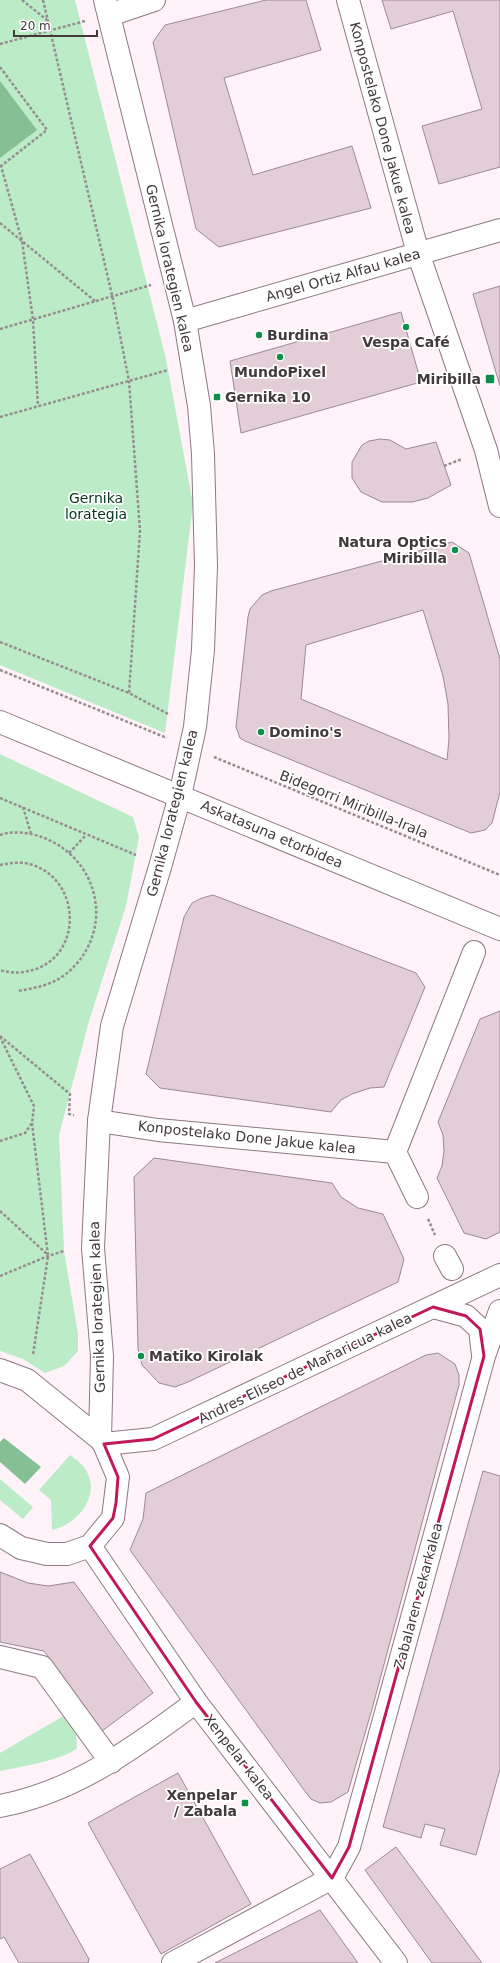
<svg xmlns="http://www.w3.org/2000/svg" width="500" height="1963" font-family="'DejaVu Sans',sans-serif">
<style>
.green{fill:#bbebc7}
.water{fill:#85c095}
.building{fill:#e3ced8;stroke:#9c8992;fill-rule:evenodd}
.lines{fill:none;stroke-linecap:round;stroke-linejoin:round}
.minor-casing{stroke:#8c7982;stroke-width:24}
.major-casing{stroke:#8c7982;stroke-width:24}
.path{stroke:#978d91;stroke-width:2.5;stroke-dasharray:3 2;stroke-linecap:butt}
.minor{stroke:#fff;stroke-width:22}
.major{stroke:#fff;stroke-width:22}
.marked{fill:none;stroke:#c2185b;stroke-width:3;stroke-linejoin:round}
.poi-dot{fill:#0f8f4c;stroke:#fff;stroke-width:1.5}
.labels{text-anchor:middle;stroke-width:3.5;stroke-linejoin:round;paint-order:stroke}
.street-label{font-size:14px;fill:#41393c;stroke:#fff}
.poi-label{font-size:14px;font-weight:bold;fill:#41393c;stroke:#fff;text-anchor:start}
.park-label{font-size:14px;fill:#053519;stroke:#fff}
</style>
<rect width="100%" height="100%" fill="#fff2f8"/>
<path class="green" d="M0 0H75L166 359 193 504 165 733 0 665Z
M0 754 133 817 139 837 126 906 89 1021 59 1135 64 1251 78 1334V1351L64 1366 45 1373 23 1359 0 1351Z
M70 1455C74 1458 80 1462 84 1467 103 1493 79 1524 52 1530L51 1500 39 1490Z
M0 1479 33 1507 23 1519 0 1500Z
M65 1715 76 1734 77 1748C64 1760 19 1767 0 1771V1753Z"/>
<path class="water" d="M0 81 37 130 0 158Z
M4 1438 41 1467 25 1484 0 1462V1442Z"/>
<path class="building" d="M266 0H306L321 50 224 78 253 175 352 146 371 208 219 247 196 229 153 42 165 25Z
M382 0H500V167L439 184 422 126 482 109 453 11 391 29Z
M500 286V386L473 294Z
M401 312 421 382 241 433 230 361Z
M380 439 390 440 406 449 436 442 451 485 428 498 412 502H382L361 492 352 478V462L362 445 369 441Z
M452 542 469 553 500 659V792L492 823 485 830 471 833 245 741 240 738 236 727 248 617 250 609 262 595 271 591ZM423 610 443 676 448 704 449 739 447 760 301 699 306 645Z
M213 895 416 973 425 987 384 1087 370 1088 352 1094 341 1100 331 1112 160 1088 146 1074 184 917 192 903 202 898Z
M500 1011V1232L486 1239 464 1233 437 1178 442 1166 444 1151 443 1135 438 1122 480 1019Z
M154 1158 332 1183 341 1197 358 1208 383 1214 404 1259 398 1282 188 1382 175 1387 159 1383 142 1365 138 1349 134 1177Z
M438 1353 455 1364 459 1375V1385L372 1709 348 1792 331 1802 320 1803 311 1799 304 1790 130 1550 143 1519 146 1493 426 1355Z
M483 1471 500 1476V1769L476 1855 440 1845 445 1829 425 1824 421 1838 383 1827Z
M0 1572 28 1583 48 1586 74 1582 153 1693 102 1731 44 1651 0 1642Z
M178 1773 251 1904 161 1954 88 1823Z
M396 1847 482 1963H432L365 1870Z
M30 1854 89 1959 88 1963H19L4 1937 0 1939V1869Z
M320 1910 358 1963H215Z"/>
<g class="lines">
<g class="minor-casing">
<path id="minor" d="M348 0 418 253 486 450 500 506
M109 15 154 0
M185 321 500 230
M0 722 500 929
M99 1121 158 1130 395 1152
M417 1197 395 1152 474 952
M445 1256 452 1269
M433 1307 466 1316 480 1329 483 1355
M104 1444 153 1439 500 1275
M0 1657 42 1667 111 1762
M0 1806C75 1792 137 1746 196 1702
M173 1963 332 1878 349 1847 484 1356 500 1311"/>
</g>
<g class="major-casing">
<path id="major" d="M0 1370 27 1380 100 1439 104 1444 118 1477 113 1518 90 1546 67 1554H47L21 1548 0 1535
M100 1439 102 1356 93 1248 99 1121 112 1026 160 867 180 796 195 727 203 650 206 566 203 454 199 406 185 321 105 0
M90 1546 196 1702 396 1963"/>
</g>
<path class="path" d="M22 0 47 20
M43 0 112 295 129 381 140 531 129 693
M0 44 85 21
M0 67 47 130 1 166
M0 167 1 166 22 241 33 320 38 406
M0 223 95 301
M0 329 151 285
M0 417 168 370
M444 466 462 459
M0 642 129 693 170 715
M0 670 167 738
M214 757 500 875
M0 798 136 855
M23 807 31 834
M0 835C13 830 30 833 42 837 101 859 116 933 66 974 52 985 35 988 18 991
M69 853 86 835
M0 865C11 863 22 861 33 865 80 881 83 952 36 969 24 973 12 974 0 970
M0 1036 70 1094 69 1114 74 1115
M32 1123 48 1256 33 1355
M0 1141 25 1133 32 1123 34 1106 0 1037
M0 1211 48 1255
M428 1219 435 1235
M0 1276 48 1256 64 1251"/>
<use href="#minor" class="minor"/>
<use href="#major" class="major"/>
</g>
<path class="marked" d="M433 1307 466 1316 480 1329 484 1356 349 1847 332 1878 196 1702 90 1546 113 1518 116 1503 118 1477 104 1444 153 1439Z"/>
<g class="poi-dot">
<circle cx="406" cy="327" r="4"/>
<circle cx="259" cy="335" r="4"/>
<circle cx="280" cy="357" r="4"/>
<rect x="485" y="374" width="10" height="10" rx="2"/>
<rect x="213" y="393" width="8" height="8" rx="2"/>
<circle cx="455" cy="550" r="4"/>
<circle cx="261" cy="732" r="4"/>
<circle cx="141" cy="1356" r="4"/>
<rect x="241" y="1799" width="8" height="8" rx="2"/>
</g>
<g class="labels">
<g class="street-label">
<text transform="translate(383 128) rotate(75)" y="5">Konpostelako Done Jakue kalea</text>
<text transform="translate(170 268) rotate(77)" y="5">Gernika lorategien kalea</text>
<text transform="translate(343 275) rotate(-16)" y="5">Angel Ortiz Alfau kalea</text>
<text transform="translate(354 804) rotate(22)" y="5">Bidegorri Miribilla-Irala</text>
<text transform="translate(172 813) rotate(-76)" y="5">Gernika lorategien kalea</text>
<text transform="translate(272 834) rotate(23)" y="5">Askatasuna etorbidea</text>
<text transform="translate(247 1137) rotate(6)" y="5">Konpostelako Done Jakue kalea</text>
<text transform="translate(97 1307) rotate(-92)" y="5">Gernika lorategien kalea</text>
<text transform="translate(305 1368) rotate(-26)" y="5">Andres Eliseo de Mañaricua kalea</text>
<text transform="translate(418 1596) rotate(-75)" y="5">Zabalaren zekarkalea</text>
<text transform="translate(239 1757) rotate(52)" y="5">Xenpelar kalea</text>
</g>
<g class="poi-label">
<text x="267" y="340">Burdina</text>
<text x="406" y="347" text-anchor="middle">Vespa Café</text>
<text x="280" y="377" text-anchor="middle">MundoPixel</text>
<text x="481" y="384" text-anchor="end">Miribilla</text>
<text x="225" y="402">Gernika 10</text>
<text x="447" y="547" text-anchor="end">Natura Optics<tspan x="447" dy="16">Miribilla</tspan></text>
<text x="269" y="737">Domino's</text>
<text x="149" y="1361">Matiko Kirolak</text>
<text x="237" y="1800" text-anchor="end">Xenpelar<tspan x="237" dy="16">/ Zabala</tspan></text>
</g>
<g class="park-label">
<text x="96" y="503">Gernika<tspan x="96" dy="16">lorategia</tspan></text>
</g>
</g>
<path d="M14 30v6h83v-6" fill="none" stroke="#41393c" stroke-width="2"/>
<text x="20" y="30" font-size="12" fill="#41393c" stroke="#ffffff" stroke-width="3" paint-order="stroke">20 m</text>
</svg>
